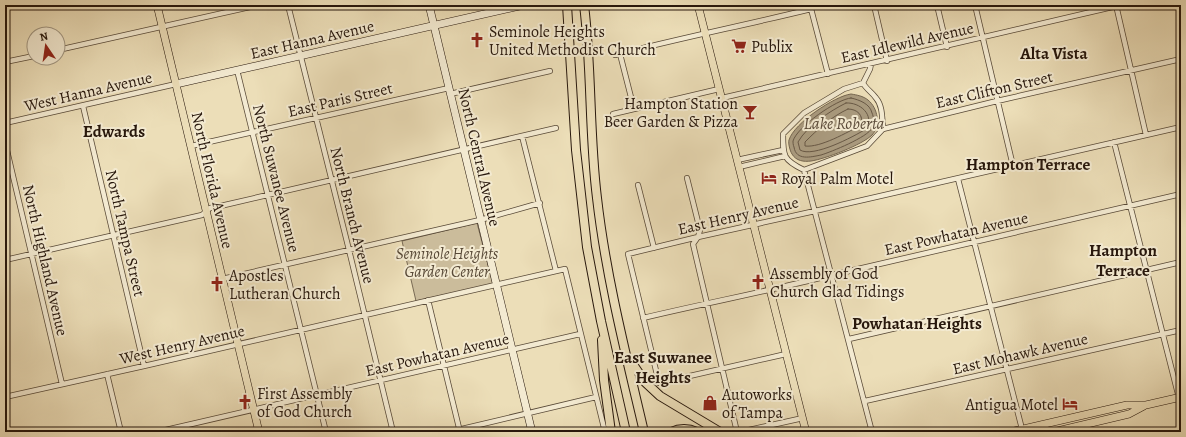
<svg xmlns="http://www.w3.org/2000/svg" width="1186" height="437" font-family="Alegreya,serif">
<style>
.green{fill:#cbbc9b;stroke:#796a54}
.water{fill:#a99a7e;stroke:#756650}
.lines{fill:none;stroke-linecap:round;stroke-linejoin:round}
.shore{stroke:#685845;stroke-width:1}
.street-casing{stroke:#584937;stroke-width:6}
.secondary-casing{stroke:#27170c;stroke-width:8}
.primary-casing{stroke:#27170c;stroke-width:8}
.highway-casing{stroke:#27170c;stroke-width:10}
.street{stroke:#f3ead1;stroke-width:4.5}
.secondary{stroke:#f3ead1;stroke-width:7}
.primary{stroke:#ecdeb8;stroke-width:7}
.highway{stroke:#ecdeb8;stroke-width:8}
.labels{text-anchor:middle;stroke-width:4;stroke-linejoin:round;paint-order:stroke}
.poi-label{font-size:16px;fill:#27170c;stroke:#f3ead1;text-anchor:start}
.street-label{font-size:16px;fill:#27170c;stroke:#f3ead1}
.park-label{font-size:16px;font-style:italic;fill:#584937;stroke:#f3ead1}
.neighbourhood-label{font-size:17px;font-weight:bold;fill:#27170c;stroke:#f3ead1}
.water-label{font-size:17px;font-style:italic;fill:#5b4b3a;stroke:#f3ead1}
</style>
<rect width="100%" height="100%" fill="#ecdeb8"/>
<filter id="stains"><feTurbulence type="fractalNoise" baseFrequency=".005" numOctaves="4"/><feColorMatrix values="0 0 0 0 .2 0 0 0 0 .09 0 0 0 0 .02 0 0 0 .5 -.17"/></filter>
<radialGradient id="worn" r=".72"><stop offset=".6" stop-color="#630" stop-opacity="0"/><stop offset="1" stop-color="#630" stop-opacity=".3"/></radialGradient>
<path class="green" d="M477 223 493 284 416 301 402 241Z"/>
<path class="water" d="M851 94C857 95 863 96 868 100 878 108 881 126 872 135 862 145 825 159 811 161 804 162 796 161 792 154 790 151 788 143 789 140 794 123 835 96 851 94Z"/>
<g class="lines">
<path class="shore" d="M851 98C860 100 870 104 872 113 874 117 874 124 872 128 868 137 831 152 821 155 811 157 796 161 794 147 793 145 793 142 793 141 797 127 837 99 851 98Z
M846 103C860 102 875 115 866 129 853 137 813 158 800 150L798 142C807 126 830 111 846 103Z
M848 109C857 109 864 115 861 125 848 132 820 148 805 146V142C818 129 831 117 848 109Z"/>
<g class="street-casing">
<path id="street" d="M288 5 349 250 393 432
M810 5 828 74
M874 5 887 61
M937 5 947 47
M975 5 1013 166
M1116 5 1146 135
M58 50 259 5
M620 54 634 109
M615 55C680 38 746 25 811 9
M5 62 34 56
M237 70 326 432
M863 83C866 89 872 92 876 98 883 106 882 119 883 129L867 146 804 170C783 160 783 156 783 134L804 113 844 89 863 83 870 69 871 64
M450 94 550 71
M722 98 1121 5
M83 106 144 366
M613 114 719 89
M5 123 176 84
M883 129 997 101 1181 59
M522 136 556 271
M5 142 62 384
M1114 142 1179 398
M191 146 449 88
M737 160 783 150
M739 167 785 156
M804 170 872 432
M687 178 700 230 698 237 693 244 737 432
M958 179 1022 429
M638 185 654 248
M5 260 202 215 210 208 216 207 556 128
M222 279 480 220 540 203
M428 300 460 432
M643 318C706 303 769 291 832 275L1181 194
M849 339 1181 262
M786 354 659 383 628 254 698 237 815 211 1181 127
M107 374 121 432
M5 397 144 366 565 269 605 432
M865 401 1181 330
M157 432 580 334
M449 432 596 397
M740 432 803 418"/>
</g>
<g class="secondary-casing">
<path id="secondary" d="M429 5 532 432
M176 84 524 5"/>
</g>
<g class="primary-casing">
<path id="primary" d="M157 5 259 432
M698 5 806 432
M1010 432 1127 405H1146L1181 397
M1053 432 1129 414 1144 406"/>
</g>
<g class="highway-casing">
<path id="highway" d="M567 5 576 150 587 247 601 321 626 432
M584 5C592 69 589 134 597 198 606 277 626 355 644 432
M602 340 604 380 611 432
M630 360 645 382 660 396 720 432
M671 432C680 428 688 428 697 432"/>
</g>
<use href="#street" class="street"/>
<use href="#secondary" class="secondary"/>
<use href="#primary" class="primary"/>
<use href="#highway" class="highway"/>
</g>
<defs>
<g id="church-bare" transform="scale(1.2)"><path d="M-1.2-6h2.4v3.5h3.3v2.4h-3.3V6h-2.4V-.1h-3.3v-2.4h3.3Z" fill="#8f2418" stroke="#f3ead1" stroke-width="2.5" paint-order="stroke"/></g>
<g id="supermarket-bare" transform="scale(1.2)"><path d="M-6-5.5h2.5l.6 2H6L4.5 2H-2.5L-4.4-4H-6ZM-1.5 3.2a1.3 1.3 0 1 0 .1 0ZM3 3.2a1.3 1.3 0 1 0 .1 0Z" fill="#8f2418" stroke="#f3ead1" stroke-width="2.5" paint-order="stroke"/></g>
<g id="bar-bare" transform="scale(1.2)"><path d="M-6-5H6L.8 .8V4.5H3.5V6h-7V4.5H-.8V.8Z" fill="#8f2418" stroke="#f3ead1" stroke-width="2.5" paint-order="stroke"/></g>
<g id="hotel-bare" transform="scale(1.2)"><path d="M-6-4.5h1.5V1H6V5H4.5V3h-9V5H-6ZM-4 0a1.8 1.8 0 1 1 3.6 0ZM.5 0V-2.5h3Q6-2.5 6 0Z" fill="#8f2418" stroke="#f3ead1" stroke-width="2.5" paint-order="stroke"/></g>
<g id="shop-bare" transform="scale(1.2)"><path d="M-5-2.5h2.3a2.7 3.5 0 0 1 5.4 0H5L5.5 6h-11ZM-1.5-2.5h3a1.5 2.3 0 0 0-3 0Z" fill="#8f2418" stroke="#f3ead1" stroke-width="2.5" paint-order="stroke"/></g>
</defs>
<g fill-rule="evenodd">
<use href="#church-bare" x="477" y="40"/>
<use href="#supermarket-bare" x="739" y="46"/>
<use href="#bar-bare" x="750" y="112"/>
<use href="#hotel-bare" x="769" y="178"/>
<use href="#church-bare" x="758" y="282"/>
<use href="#church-bare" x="217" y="284"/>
<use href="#church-bare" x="245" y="402"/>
<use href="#shop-bare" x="710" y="403"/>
<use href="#hotel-bare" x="1070" y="404"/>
</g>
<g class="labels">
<g class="poi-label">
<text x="489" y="37">Seminole Heights<tspan x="489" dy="18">United Methodist Church</tspan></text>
<text x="751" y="52">Publix</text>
<text x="738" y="109" text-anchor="end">Hampton Station<tspan x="738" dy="18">Beer Garden &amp; Pizza</tspan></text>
<text x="781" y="184">Royal Palm Motel</text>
<text x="770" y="279">Assembly of God<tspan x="770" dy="18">Church Glad Tidings</tspan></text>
<text x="229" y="281">Apostles<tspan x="229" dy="18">Lutheran Church</tspan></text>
<text x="257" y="399">First Assembly<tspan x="257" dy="18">of God Church</tspan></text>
<text x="722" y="400">Autoworks<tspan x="722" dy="18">of Tampa</tspan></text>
<text x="1058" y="410" text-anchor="end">Antigua Motel</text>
</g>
<g class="street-label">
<text transform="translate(312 39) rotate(-13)" y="6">East Hanna Avenue</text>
<text transform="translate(907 42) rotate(-13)" y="6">East Idlewild Avenue</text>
<text transform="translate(994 89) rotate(-13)" y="6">East Clifton Street</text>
<text transform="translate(88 91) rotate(-13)" y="6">West Hanna Avenue</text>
<text transform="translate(340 99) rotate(-13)" y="6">East Paris Street</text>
<text transform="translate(480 157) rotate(77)" y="6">North Central Avenue</text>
<text transform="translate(277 178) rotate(76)" y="6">North Suwanee Avenue</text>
<text transform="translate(213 180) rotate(77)" y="6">North Florida Avenue</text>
<text transform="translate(353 215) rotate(76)" y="6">North Branch Avenue</text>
<text transform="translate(738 215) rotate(-13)" y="6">East Henry Avenue</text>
<text transform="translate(126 233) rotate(77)" y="6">North Tampa Street</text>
<text transform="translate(956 233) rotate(-13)" y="6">East Powhatan Avenue</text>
<text transform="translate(46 260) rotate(77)" y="6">North Highland Avenue</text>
<text transform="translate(182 344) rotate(-13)" y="6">West Henry Avenue</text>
<text transform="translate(1020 353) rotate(-13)" y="6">East Mohawk Avenue</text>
<text transform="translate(437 354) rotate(-13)" y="6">East Powhatan Avenue</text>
</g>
<g class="park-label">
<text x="447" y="259">Seminole Heights<tspan x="447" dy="18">Garden Center</tspan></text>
</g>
<g class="neighbourhood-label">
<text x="1054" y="59">Alta Vista</text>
<text x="114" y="137">Edwards</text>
<text x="1028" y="170">Hampton Terrace</text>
<text x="1123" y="256">Hampton<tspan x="1123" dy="20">Terrace</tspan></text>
<text x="917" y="329">Powhatan Heights</text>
<text x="663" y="363">East Suwanee<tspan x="663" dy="20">Heights</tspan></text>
</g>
<g class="water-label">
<text x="844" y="129">Lake Roberta</text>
</g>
</g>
<rect width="1186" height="437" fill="none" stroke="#ecdeb8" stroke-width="20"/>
<rect x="6" y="6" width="1174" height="425" fill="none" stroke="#27170c" stroke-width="2"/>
<rect x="10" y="10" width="1166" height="417" fill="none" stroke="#27170c"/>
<g transform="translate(46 46) rotate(347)"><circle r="19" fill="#f3ead1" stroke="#a19682"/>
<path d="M0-3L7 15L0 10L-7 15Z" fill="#8f2418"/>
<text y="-6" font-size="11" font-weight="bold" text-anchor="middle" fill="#27170c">N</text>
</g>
<rect width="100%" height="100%" filter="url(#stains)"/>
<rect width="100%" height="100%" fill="url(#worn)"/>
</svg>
